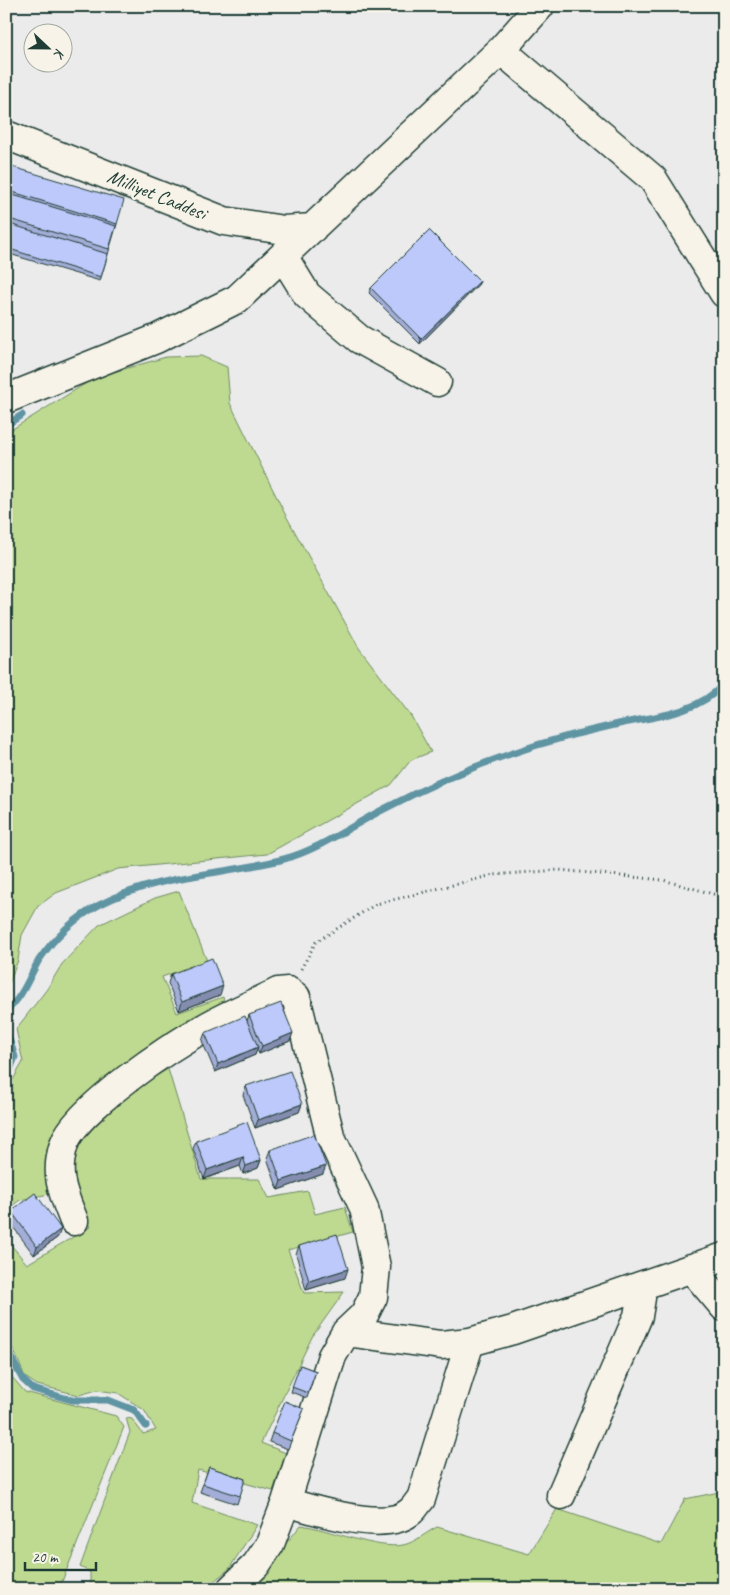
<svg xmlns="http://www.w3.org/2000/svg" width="730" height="1595" font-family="Caveat,sans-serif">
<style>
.grass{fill:#bed990;stroke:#6e8b62}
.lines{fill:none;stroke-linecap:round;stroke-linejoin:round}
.stream{stroke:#5f94a2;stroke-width:7}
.minor-casing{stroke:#1f3d34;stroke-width:31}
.path{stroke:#1f3d34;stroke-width:3;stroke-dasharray:1 4;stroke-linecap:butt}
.minor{stroke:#f7f3e8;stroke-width:28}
.wall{fill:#a3add7;stroke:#1f3d34}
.shaded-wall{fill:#848daf;stroke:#1f3d34}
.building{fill:#bdc9fa;stroke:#1f3d34}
.labels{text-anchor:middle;stroke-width:5;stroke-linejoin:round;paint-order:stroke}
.street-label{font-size:20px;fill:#1f3d34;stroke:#f7f3e8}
</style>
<rect width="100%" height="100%" fill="#ebebec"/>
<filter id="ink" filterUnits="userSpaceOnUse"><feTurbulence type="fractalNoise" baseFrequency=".02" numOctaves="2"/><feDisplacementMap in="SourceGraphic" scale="10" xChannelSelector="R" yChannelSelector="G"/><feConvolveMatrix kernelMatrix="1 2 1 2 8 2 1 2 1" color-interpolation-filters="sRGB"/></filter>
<g filter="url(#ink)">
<path class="grass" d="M201 356 227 367 230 403 284 512 359 648 411 716 431 752 411 760 391 785 267 854 118 869 56 893 38 906 22 935 18 960 6 992V433L96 377 166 357Z
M179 891 207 961 162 977 177 1013 223 997 225 1006 122 1069 59 1122 49 1172V1194L20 1200 6 1210V1092L23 1062 16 1029 47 989 62 964 99 925 155 898Z
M168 1069 201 1179H259L269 1198 308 1191 315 1214 345 1207 353 1232 288 1250 304 1293 344 1292 312 1337 261 1443 286 1453 273 1491 198 1470 192 1503 257 1525 229 1569 204 1589H90V1572L80 1567 130 1432 126 1418 132 1419 143 1434 156 1430 144 1410 118 1393 97 1390 79 1395 37 1385 25 1377 6 1332V1239L27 1264 90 1227C81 1208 67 1186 70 1165 77 1120 133 1089 168 1069Z
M6 1364 12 1377 25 1392 116 1416 124 1427 59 1589H6Z
M724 1491V1589H249L301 1525C329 1529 377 1550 403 1545 414 1543 427 1532 437 1527L529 1554 557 1509 661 1544 685 1499Z"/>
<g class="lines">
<path class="stream" d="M6 425 22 415
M6 1011C23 997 28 979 39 960 54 938 75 918 99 905 161 873 219 876 284 859 321 849 352 825 386 808 445 777 507 752 572 735 589 731 606 727 623 723 660 716 697 713 724 684
M6 1029 15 1057 6 1080
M6 1348 23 1380 33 1389 72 1400H108L134 1410 146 1426"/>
<g class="minor-casing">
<path id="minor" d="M501 50 653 179 724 293
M6 135 224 221 284 230 313 228
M283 256 307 295 359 339 437 382
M6 399 156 339 237 299 501 50 540 6
M74 1221C63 1193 54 1175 64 1144 76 1109 171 1046 206 1027 229 1014 254 1004 278 992L288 991 296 997 330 1135 364 1208 376 1267 373 1297 364 1315 346 1332 332 1356 286 1502 270 1544 256 1565 231 1589
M691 1268 724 1307
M346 1332 441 1345 470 1342
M561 1495 638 1316 641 1298 640 1286
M286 1502C314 1510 387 1534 411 1511 415 1508 417 1503 421 1499L470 1342 513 1330 724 1257"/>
</g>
<path class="path" d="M301 969 316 942 376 904 493 875 559 870 663 880 724 897"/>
<use href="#minor" class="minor"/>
</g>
<path class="wall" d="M6 165 117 224 100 281 6 253Z
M480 281 478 285 420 344 369 293 371 288Z
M171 974 220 995 179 1011 168 983Z
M249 1015 290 1041 259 1054 257 1049 255 1055 215 1072 202 1041 205 1033 247 1021Z
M246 1086 302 1104 299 1112 255 1128 243 1095Z
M196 1141 261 1160 258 1168 243 1174 240 1166 204 1179 193 1149Z
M270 1150 323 1174 278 1190 267 1158Z
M11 1211 58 1237 34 1255 8 1220Z
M299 1246 345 1278 306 1290 296 1254Z
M300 1365 316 1371 307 1398 291 1392Z
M304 1409 288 1449 269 1442 272 1433Z
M209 1467 245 1479 237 1504 200 1492Z"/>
<path class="shaded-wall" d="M480 281 478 285 420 344 421 339Z
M223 986 220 995 179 1011 182 1002Z
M293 1033 290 1041 259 1054 262 1046Z
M258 1047 255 1055 215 1072 218 1064Z
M302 1104 299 1112 255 1128 258 1120Z
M243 1157 240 1166 204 1179 207 1170Z
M261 1160 258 1168 243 1174 246 1166Z
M326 1166 323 1174 278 1190 281 1181Z
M61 1229 58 1237 34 1255 37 1247Z
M348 1269 345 1278 306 1290 309 1281Z"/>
<path class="building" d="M6 165 124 200 117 224 6 190Z
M6 193 116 226 109 249 6 218Z
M6 223 108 254 101 277 6 248Z
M429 230 480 281 421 339 371 288Z
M212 958 223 986 182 1002 171 974Z
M281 1003 293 1033 262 1046 249 1015Z
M245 1016 258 1047 218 1064 205 1033Z
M290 1071 302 1104 258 1120 246 1086Z
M247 1122 261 1160 246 1166 243 1157 207 1170 196 1141Z
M314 1134 326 1166 281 1181 270 1150Z
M35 1193 61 1229 37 1247 11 1211Z
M337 1234 348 1269 309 1281 299 1246Z
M300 1365 316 1371 308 1393 292 1387Z
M285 1401 304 1409 291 1441 272 1433Z
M209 1467 245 1479 240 1496 203 1484Z"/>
</g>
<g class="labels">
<g class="street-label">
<text transform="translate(157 194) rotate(22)" y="7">Milliyet Caddesi</text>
</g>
</g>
<rect width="730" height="1595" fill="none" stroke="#f7f3e8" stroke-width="25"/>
<rect x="12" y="12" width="705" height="1570" fill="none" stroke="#1f3d34" stroke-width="2" filter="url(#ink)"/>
<g transform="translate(48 48) rotate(112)"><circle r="24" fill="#f7f3e8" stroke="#a1aaa0"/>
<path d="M0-4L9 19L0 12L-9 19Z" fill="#1f3d34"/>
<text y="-8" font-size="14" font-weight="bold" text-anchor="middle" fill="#1f3d34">K</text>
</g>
<path d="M25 1562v8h71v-8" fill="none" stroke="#1f3d34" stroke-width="2.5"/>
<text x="32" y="1562" font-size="15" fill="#1f3d34" stroke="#f7f3e8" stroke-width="4" paint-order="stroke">20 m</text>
</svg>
